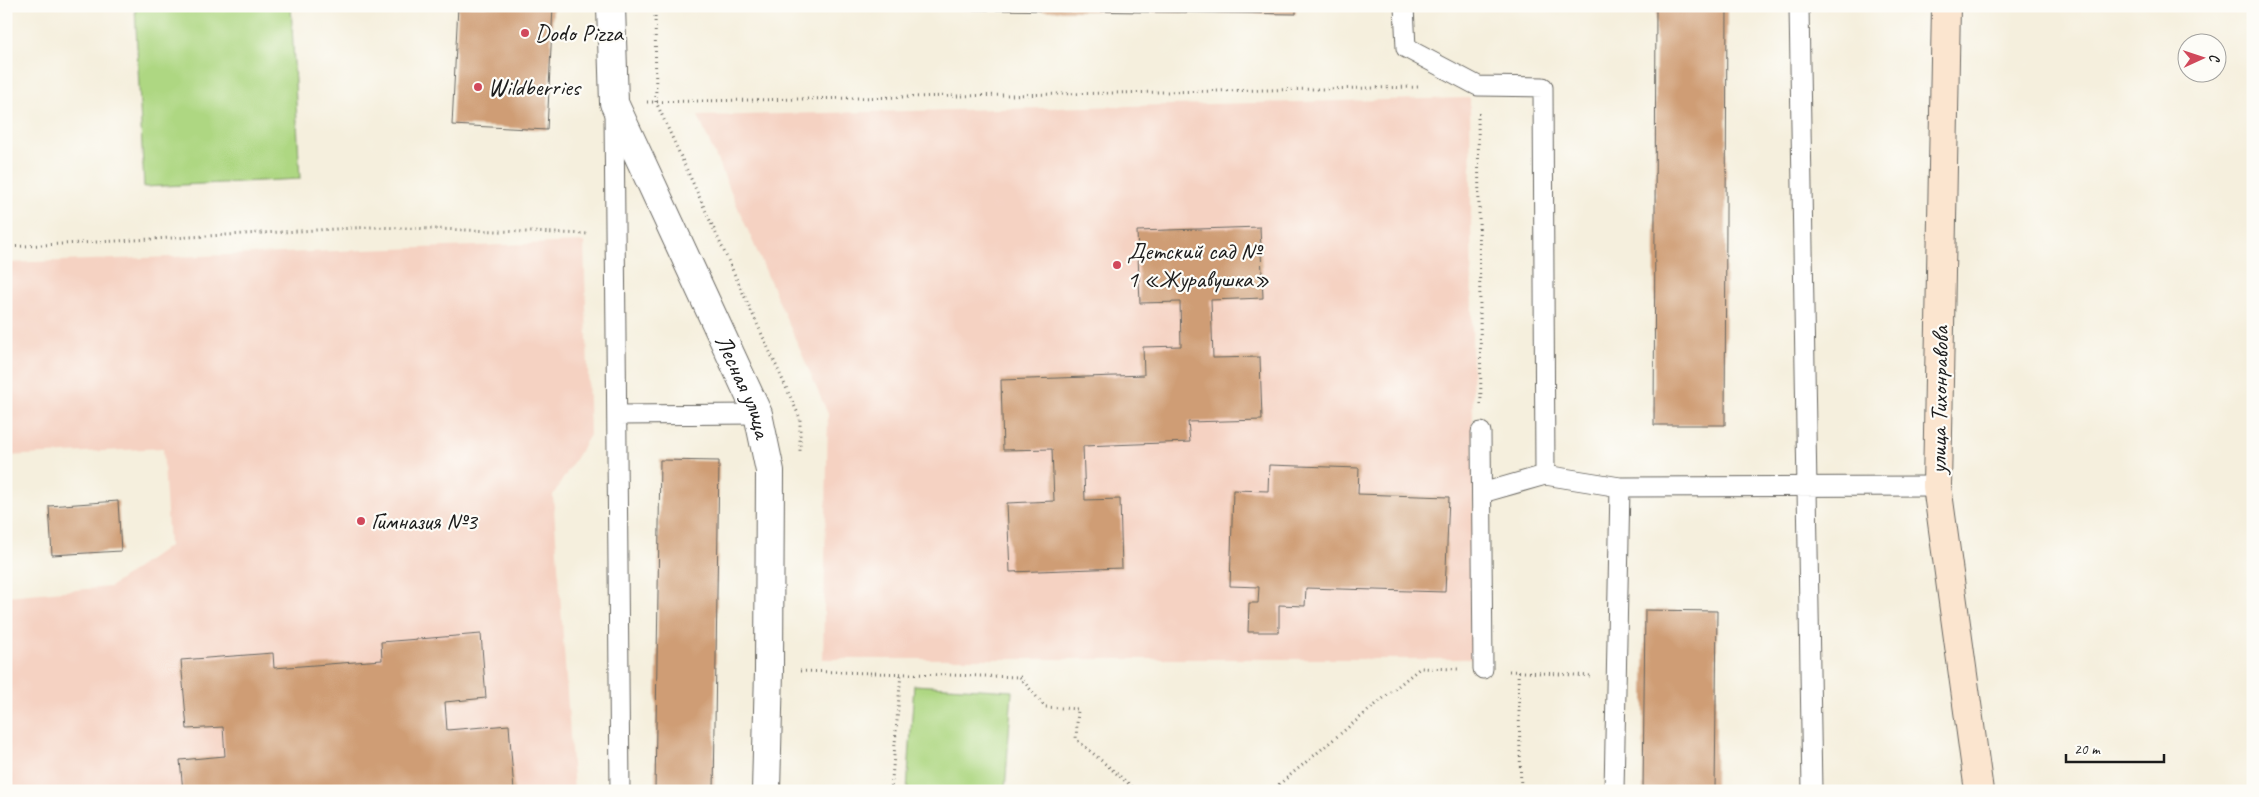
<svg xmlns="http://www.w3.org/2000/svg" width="2259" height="797" font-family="Caveat,sans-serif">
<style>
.built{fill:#f5d2c2}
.green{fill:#aed782;stroke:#657a4f}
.building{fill:#cf9d74}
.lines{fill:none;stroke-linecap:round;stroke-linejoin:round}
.service-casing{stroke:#686660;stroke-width:21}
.minor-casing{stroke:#686660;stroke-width:30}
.secondary-casing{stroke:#686660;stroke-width:30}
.path{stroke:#686660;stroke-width:3;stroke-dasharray:1 4;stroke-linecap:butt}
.service{stroke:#fff;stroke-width:19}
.minor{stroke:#fff;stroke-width:28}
.secondary{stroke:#fbe5cf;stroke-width:28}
.poi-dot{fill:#d1495b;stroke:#fdfcf7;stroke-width:2}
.labels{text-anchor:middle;stroke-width:4.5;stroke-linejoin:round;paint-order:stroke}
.poi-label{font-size:24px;fill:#1c1c1c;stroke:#fdfcf7;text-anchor:start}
.street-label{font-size:24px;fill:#1c1c1c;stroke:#fdfcf7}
</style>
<rect width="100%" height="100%" fill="#fdfcf7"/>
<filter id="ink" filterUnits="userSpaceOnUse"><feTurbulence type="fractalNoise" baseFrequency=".02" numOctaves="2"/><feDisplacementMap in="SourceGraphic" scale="10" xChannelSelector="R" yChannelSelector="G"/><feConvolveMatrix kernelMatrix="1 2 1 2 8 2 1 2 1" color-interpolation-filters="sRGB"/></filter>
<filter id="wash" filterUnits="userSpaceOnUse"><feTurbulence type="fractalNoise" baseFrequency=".0096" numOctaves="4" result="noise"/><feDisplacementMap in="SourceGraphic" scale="20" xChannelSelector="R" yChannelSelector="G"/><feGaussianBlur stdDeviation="1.12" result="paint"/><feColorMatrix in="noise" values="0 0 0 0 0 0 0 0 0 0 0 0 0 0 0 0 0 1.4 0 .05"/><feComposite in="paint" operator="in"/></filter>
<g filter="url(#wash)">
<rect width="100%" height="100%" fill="#f5efdd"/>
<path class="built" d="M1470 98 1475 659H823L828 414 698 116Z
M584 242 590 435 553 495 574 791H12L6 711V596L110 587 169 546 163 448 6 456V263Z"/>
<path class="green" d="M135 6H291L300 179 144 187Z
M914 685 1012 691 1005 791H907Z"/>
<g id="blocks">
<path class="building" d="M458 6H553L547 130 452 125Z
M842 6H1296V14L842 8Z
M1656 6H1727L1725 425H1654Z
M1260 227 1263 298 1211 300 1213 358 1260 357 1262 420 1188 422 1190 442 1083 446 1085 500 1120 499 1122 568 1010 572 1007 503 1054 501 1052 449 1003 450 1001 380 1144 375 1143 347 1181 346 1180 302 1140 303 1137 231Z
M660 460 719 461 714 791H655Z
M1269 465 1359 468 1358 494 1449 497 1445 592 1306 588 1305 606 1279 605V632H1248L1249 603H1258L1259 587 1230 586 1233 490 1268 491Z
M118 501 121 551 52 555 49 506Z
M1645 610 1717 611 1715 791H1643Z
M481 634 486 698 445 702 447 730 509 725 514 791H183L180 760 225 756 223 727 187 729 181 660 273 653 274 668 382 660 381 642Z"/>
</g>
</g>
<g filter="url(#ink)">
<use href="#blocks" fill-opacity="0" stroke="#686660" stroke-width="1"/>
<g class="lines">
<g class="service-casing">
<path id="service" d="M1404 6 1406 48 1478 86 1543 87 1545 475 1620 487
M1799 6 1812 791
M614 112 620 791
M617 415 758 414
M1481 432 1483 669
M1482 493 1545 475
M1614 791 1620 487 1937 486"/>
</g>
<g class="minor-casing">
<g id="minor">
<path id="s1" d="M611 6 614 103 758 414 770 471 769 670 766 791"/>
</g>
</g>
<g class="secondary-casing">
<path id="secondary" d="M1946 6 1937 486 1979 791"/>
</g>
<path class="path" d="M655 6 656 102 800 418V454
M647 102 1421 87
M1478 113 1481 407
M6 247 372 227 590 234
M800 671 1020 677 1045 707 1078 709 1076 739 1137 791
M1509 671 1591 676
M1518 671 1521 791
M891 791 901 673
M1271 791 1420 668 1458 669"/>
<use href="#service" class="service"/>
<use href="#minor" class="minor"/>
<use href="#secondary" class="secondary"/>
</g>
</g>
<g class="poi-dot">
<circle cx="525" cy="33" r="5"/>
<circle cx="478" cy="87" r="5"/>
<circle cx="1117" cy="265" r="5"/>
<circle cx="361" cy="521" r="5"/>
</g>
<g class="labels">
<g class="poi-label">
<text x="535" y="41">Dodo Pizza</text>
<text x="488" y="95">Wildberries</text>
<text x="1127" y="259">Детский сад №<tspan x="1127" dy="28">1 «Журавушка»</tspan></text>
<text x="371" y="529">Гимназия №3</text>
</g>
<g class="street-label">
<text dy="8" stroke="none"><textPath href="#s1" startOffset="409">Лесная улица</textPath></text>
<text transform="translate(1939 400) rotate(-89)" y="8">улица Тихонравова</text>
</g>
</g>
<rect width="2259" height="797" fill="none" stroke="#fdfcf7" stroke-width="25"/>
<g transform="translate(2202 58) rotate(87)"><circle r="24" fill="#fdfcf7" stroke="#a3a29f"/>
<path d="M0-4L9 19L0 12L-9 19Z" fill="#d1495b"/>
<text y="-8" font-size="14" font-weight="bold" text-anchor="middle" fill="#1c1c1c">С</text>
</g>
<path d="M2066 754v8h98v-8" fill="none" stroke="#1c1c1c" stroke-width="2.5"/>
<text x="2074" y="754" font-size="15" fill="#1c1c1c" stroke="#fdfcf7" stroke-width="4" paint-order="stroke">20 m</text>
</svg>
